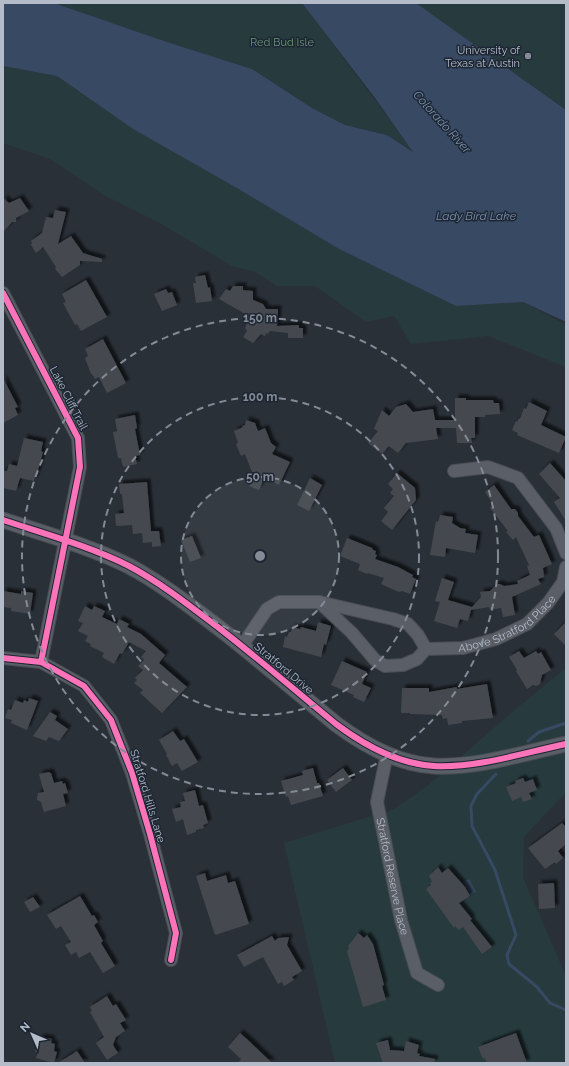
<svg xmlns="http://www.w3.org/2000/svg" width="569" height="1066" font-family="Raleway,sans-serif">
<style>
.green{fill:#273a3e}
.water{fill:#384963}
.lines{fill:none;stroke-linecap:round;stroke-linejoin:round}
.stream{stroke:#384963;stroke-width:3}
.building{fill:#444950;filter:url(#shadow)}
.minor-casing{stroke:#484c53;stroke-width:14}
.tertiary-casing{stroke:#484c53;stroke-width:17}
.minor{stroke:#5a5e66;stroke-width:12}
.tertiary{stroke:#5a5e66;stroke-width:15}
.cycleway-casing{stroke:#1d2633;stroke-width:8}
.cycleway{stroke:#fb73b8;stroke-width:6}
.ring{fill:none;stroke:#848b96;stroke-width:2;stroke-dasharray:7 5}
.poi-dot{fill:#848b96;stroke:#1d2633;stroke-width:1.5}
.labels{text-anchor:middle;stroke-width:3;stroke-linejoin:round;paint-order:stroke}
.park-label{font-size:11px;fill:#6b9a76;stroke:#1d2633}
.poi-label{font-size:11px;fill:#b4bcc9;stroke:#1d2633;text-anchor:end}
.street-label{font-size:11px;fill:#b4bcc9;stroke:#1d2633}
.water-label{font-size:12px;font-style:italic;fill:#7c92b1;stroke:#1d2633}
.centre{fill:#848b96;stroke:#1d2633;stroke-width:2}
.ring-label{font-size:12px;text-anchor:middle;font-weight:bold;fill:#848b96;stroke:#1d2633;stroke-width:3;stroke-linejoin:round;paint-order:stroke}
</style>
<defs>
<filter id="shadow"><feDropShadow dx="3.5" dy="-3.5" stdDeviation="1" flood-color="#0009"/></filter>
</defs>
<rect width="100%" height="100%" fill="#2a3038"/>
<path class="green" d="M54 3H302L414 152 387 135 345 125 312 108 252 69 164 41Z
M416 3H566V110Z
M3 66 57 76 133 129 235 187 339 249 456 306 523 302 566 325V367L488 336 411 344 394 316 366 322 315 286H277L255 272 232 266 158 222 104 195 50 159 3 143Z
M566 668V792L524 837 523 877 566 976V1063H335L284 843 394 809 426 787 517 708Z"/>
<path class="water" d="M3 3H54L164 41 252 69 312 108 345 125 387 135 413 152 375 98 302 3H416L566 110V322L523 302 456 306 339 249 235 187 133 129 57 76 3 66Z
M469 879 476 892 470 895 463 882Z"/>
<g class="lines">
<path class="stream" d="M528 741 539 732 566 723
M496 774 477 794 471 806 472 826 495 870 516 935 507 955 509 964 537 987 550 1003 566 1010"/>
</g>
<path class="building" d="M3 198 9 203 20 198 29 211 16 218V222H12L3 232Z
M55 210 66 212 58 244 71 236 83 253 102 259V262L80 261V265L62 277 55 269 56 267 43 247 36 253 31 245 32 243 31 241 42 233 46 217 53 218Z
M205 275 208 288 210 287 212 301 196 303 193 283H196L195 277Z
M86 280 107 317 81 331 77 324 75 325 63 303 66 302 62 294Z
M233 286H243V290L253 291V300L263 304 266 309H278L277 326 299 325V328H303V338H288V333L270 331 268 334 266 333 265 336 261 334 253 343 243 337 247 331 245 328 247 324V315L219 299 226 289 230 291Z
M166 289 168 293 172 292 177 305 162 311 154 294Z
M103 339 126 383 107 393 99 377 95 379 92 374H91L85 358 88 356 85 349Z
M3 378 18 407 15 408 18 415 3 423Z
M455 398H466V400H493L494 403H499L500 414 485 415V417H475V438H471L472 443H457L456 428H436L438 439 406 443 398 453 389 446 382 454 368 443 378 431 374 429 382 410 389 416 396 407 406 404 413 412 433 409 435 420H455Z
M529 402 547 411 541 425 566 437 559 453 517 435 518 433 512 430 516 421 517 422 519 418 520 419 524 408 526 409Z
M135 415 137 428 135 429 140 455 135 456 137 464 123 467 121 458H118L113 432 117 431 115 419Z
M246 420 255 423 258 431 265 428 271 443 276 447 272 454 290 462 279 485 264 478 259 490 249 486 255 473 252 472 245 454 241 456 236 444 238 443 234 431 243 427 242 426 245 425Z
M24 438 43 442 41 451 43 452 37 474H36L34 481 20 478 16 491 3 488V471H7L9 464 17 466Z
M550 463 566 481V521L554 502 560 498 539 474Z
M397 473 415 488 416 500 392 530 381 521 388 512 384 508 394 496 390 493 393 489 388 484Z
M310 478 322 485 309 511 297 505Z
M147 482 151 531H159L161 546 152 547V542L143 543 142 533 133 534 132 525 116 526 115 514 124 513 122 494H120L119 484Z
M494 485 511 509H515L518 513V516L534 537 539 535 552 564 543 568 544 577 538 579 541 584 512 597 515 615 503 617 501 608 490 610 489 607 471 610 468 621 460 619 457 628 434 621 440 602 435 601 442 578 454 582 448 600 472 607 481 597 480 592 490 591 497 584H500L504 586 518 584 517 581 530 575 527 566 529 565 516 537 513 540 506 532 508 531 490 508 494 505 485 492Z
M440 515 453 517 452 523 460 528 466 529 465 533 478 535 475 553 446 548 445 557 430 555 436 521 438 522Z
M192 536 201 558 190 562 181 540Z
M347 538 372 548 373 550 376 551 375 554 377 555 375 559 398 567 413 575 412 577 416 579 410 594 402 591 399 592 381 584 384 578 368 573 367 574 358 570 360 564 340 556Z
M3 591 21 594V591L33 593 30 614 11 611V608L3 607Z
M85 606 92 610 94 606 105 611 102 617 117 624 119 619 129 624 127 627 141 634 165 655 159 663 187 687 162 713 140 693 143 690 134 683 137 680 135 678 143 670 138 666 144 660 141 657 146 651 129 642 122 654 120 653 114 664 102 657 104 653 90 646 91 644 85 641 88 636 78 631 83 623 78 621Z
M318 622 331 626 326 645 324 644 321 657 283 647 285 636 287 637 289 632H291L292 627 300 629 301 627 316 631Z
M566 622V646L554 634Z
M519 651 524 658 536 651 538 654 541 652 551 670 542 675 540 684 536 686 533 685 527 689 516 671 517 670 509 657Z
M342 661 367 672 362 684 371 688 364 702 353 697 354 695 331 685Z
M487 684 493 718 462 721V723L448 725 447 718 443 719 442 715 410 714V713H401L402 688H429V692L457 687V689Z
M29 698 38 701 27 730 11 723 12 720 5 718 8 709 11 710 15 700 23 703 24 700 28 702Z
M50 712 57 716 55 720 68 729 59 741 49 737 46 741 33 736Z
M173 731 180 741 184 739 198 762 182 771 177 763 172 766 166 755 167 754 159 740Z
M313 768 317 783H319L323 796 291 805 288 796 286 797 281 781 303 775 302 771Z
M343 768 352 780 336 792 327 780Z
M49 772 50 773H51L54 783 62 781 63 784 65 783 68 793 63 794 66 806 44 812 41 802 37 800V797L38 793 44 792 39 774Z
M523 778 525 782 533 779 537 790 529 793 532 799 523 802 521 797 512 801 506 787 516 783 515 781Z
M195 790 199 806 203 805 208 823 203 825 204 828 196 830V832L187 835 183 819 176 822 172 809 181 807 180 802 185 801 183 793Z
M562 823 566 827V844L558 851 563 858 556 864 555 862 545 869 528 848Z
M438 867 442 873 448 868 465 887 470 896 459 903 472 919 470 920 492 947 482 954 463 927 459 930 455 926 454 928 426 889 431 885 430 883 432 881 429 876Z
M205 873 207 881 226 875 228 883 235 881 249 924 215 935 196 876Z
M554 883 555 908 539 909 538 884Z
M80 896 92 916 94 915 98 922 94 925 103 941 101 943 115 966 103 973 90 952 79 958 76 952 71 955 65 945 71 942 61 926 56 929 47 915Z
M33 897 40 907 30 912 24 902Z
M358 933 364 938 367 935 373 944 384 985 382 986 386 1000 363 1007 347 951 349 949 348 946Z
M272 936 275 941 278 938 289 937 287 945 302 971 292 977 294 980 284 986 282 982 278 984 263 957 244 967 237 955Z
M107 996 113 1006 116 1004 126 1020 120 1023 125 1031 116 1037 113 1045 118 1053 107 1060 96 1043 104 1037 90 1012 92 1011 90 1007Z
M240 1033 249 1041 272 1063H238L241 1059 228 1047Z
M516 1033 527 1063H487L485 1058 483 1059 478 1047Z
M40 1037 52 1039 51 1043 55 1044 54 1051 57 1052 54 1063 36 1058 38 1052H35L38 1039 40 1040Z
M388 1040 390 1050 404 1051 406 1041 419 1045 417 1053 420 1054 419 1056 435 1059 434 1063H383L376 1043Z
M77 1051 85 1063H58Z"/>
<g class="lines">
<g class="minor-casing">
<g id="minor">
<path d="M3 293 78 438 80 467 41 662"/>
<path d="M454 471 488 467 518 478 556 528 566 553"/>
<path id="s1" d="M319 602 352 633 375 660 385 666 403 665 417 659 426 649 463 648 496 639 527 624 548 603 563 582 566 567"/>
<path d="M242 646 267 609 279 602H319L393 619 408 624 418 635 426 649"/>
<path d="M3 658 41 662 84 686 111 720 132 773 150 834 176 933 171 960"/>
<path id="s2" d="M387 754 377 802 401 920 417 973 438 985"/>
</g>
</g>
<g class="tertiary-casing">
<path id="tertiary" d="M3 520C45 534 89 546 129 566 161 583 190 606 219 628 259 659 297 692 336 724 364 745 398 764 434 766 478 768 523 753 566 744"/>
</g>
<use href="#minor" class="minor"/>
<use href="#tertiary" class="tertiary"/>
<g class="cycleway-casing">
<path id="cycleway" d="M3 293 78 438 80 467 41 662
M3 520C45 534 89 546 129 566 161 583 190 606 219 628 259 659 297 692 336 724 364 745 398 764 434 766 478 768 523 753 566 744
M3 658 41 662 84 686 111 720 132 773 150 834 176 933 171 960"/>
</g>
<use href="#cycleway" class="cycleway"/>
</g>
<circle cx="260" cy="556" r="79" fill="#848b96" fill-opacity=".12"/>
<g class="ring">
<circle cx="260" cy="556" r="79"/>
<circle cx="260" cy="556" r="159"/>
<circle cx="260" cy="556" r="238"/>
</g>
<circle class="poi-dot" cx="528" cy="56" r="4"/>
<g class="labels">
<g class="park-label">
<text x="282" y="46">Red Bud Isle</text>
</g>
<g class="poi-label">
<text x="520" y="54">University of<tspan x="520" dy="13">Texas at Austin</tspan></text>
</g>
<g class="street-label">
<text transform="translate(69 398) rotate(63)" y="4">Lake Cliff Trail</text>
<text dy="4" stroke="none"><textPath href="#s1" startOffset="227">Above Stratford Place</textPath></text>
<text transform="translate(284 668) rotate(40)" y="4">Stratford Drive</text>
<text transform="translate(148 796) rotate(73)" y="4">Stratford Hills Lane</text>
<text dy="4" stroke="none"><textPath href="#s2" startOffset="125">Stratford Reserve Place</textPath></text>
</g>
<g class="water-label">
<text transform="translate(442 122) rotate(48)" y="4">Colorado River</text>
<text x="476" y="220">Lady Bird Lake</text>
</g>
</g>
<circle cx="260" cy="556" r="6" class="centre"/>
<g class="ring-label">
<text x="260" y="322">150 m</text>
<text x="260" y="401">100 m</text>
<text x="260" y="481">50 m</text>
</g>
<rect width="569" height="1066" fill="none" stroke="#b4bcc9" stroke-width="8"/>
<g transform="translate(32 1034) rotate(315)" stroke="#1d2633" stroke-width="3" paint-order="stroke">
<path d="M0-3L7 15L0 10L-7 15Z" fill="#b4bcc9"/>
<text y="-6" font-size="11" font-weight="bold" text-anchor="middle" fill="#b4bcc9">N</text>
</g>
</svg>
